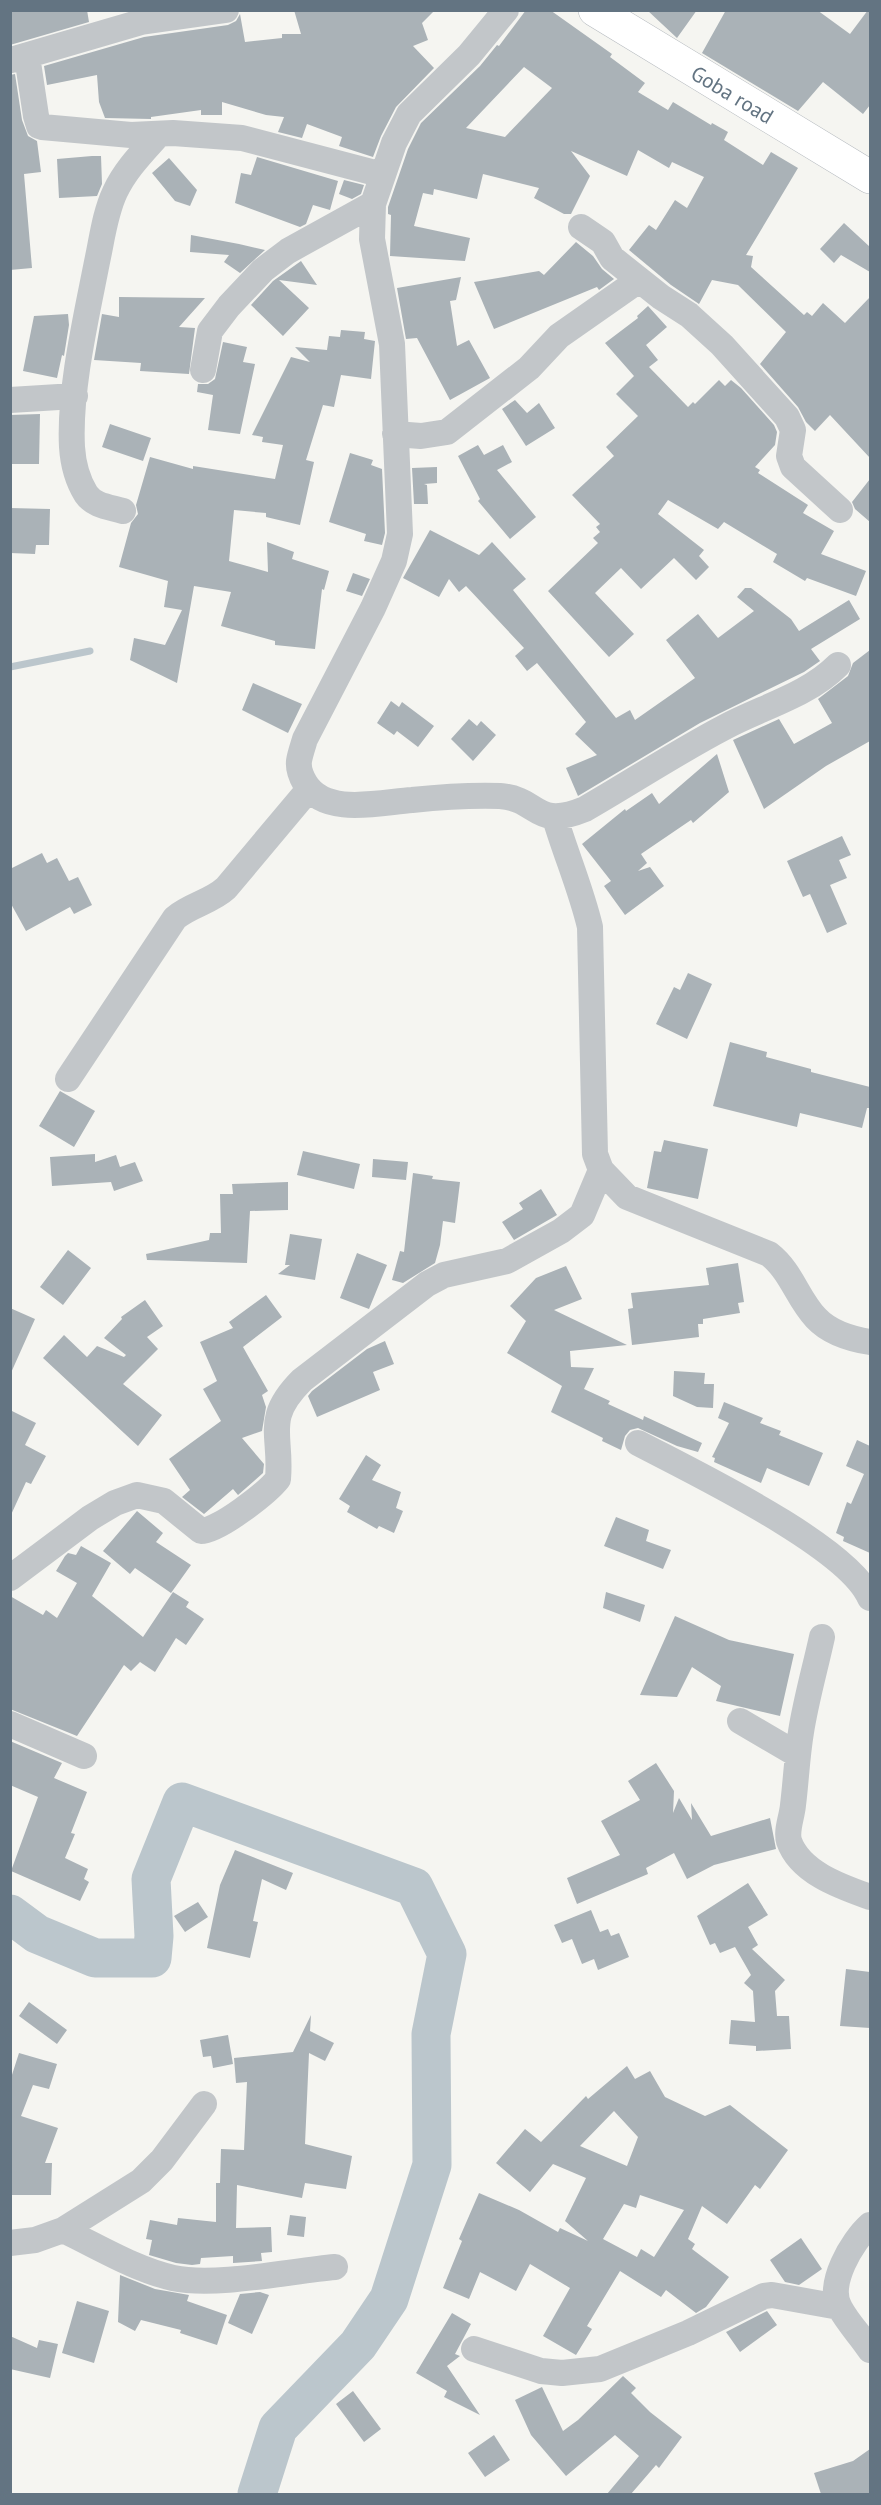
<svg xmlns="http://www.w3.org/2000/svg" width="881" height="2505" font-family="'PT Sans',sans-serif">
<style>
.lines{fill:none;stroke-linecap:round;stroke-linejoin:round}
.stream{stroke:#bbc6cc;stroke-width:7}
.river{stroke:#bbc6cc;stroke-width:39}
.building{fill:#aab2b7;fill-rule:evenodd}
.secondary-casing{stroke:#b4b9be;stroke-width:34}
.street{stroke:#c2c6c9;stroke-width:26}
.secondary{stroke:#fff;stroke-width:33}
.labels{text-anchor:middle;stroke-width:6;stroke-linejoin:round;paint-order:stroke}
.street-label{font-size:21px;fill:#637482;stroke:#fff}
</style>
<rect width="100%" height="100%" fill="#f5f5f1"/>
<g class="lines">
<path class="stream" d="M10 667 90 651"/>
<path class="river" d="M10 1914 37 1934 95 1958H152L154 1936 151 1879 182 1802 414 1887 447 1954 431 2034 432 2165 389 2299 358 2345 278 2428 257 2494"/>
</g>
<path class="building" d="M10 10H87L89 22 10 45Z
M294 10H435L422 23 428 40 413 46 434 68 396 107 381 136 373 157 339 146 342 137 307 124 302 138 278 132 284 117 266 115 222 102V115H201V110L151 117V119L105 118 99 102 97 75 47 85 44 66 144 37 228 25 236 21 240 14 245 42 282 38V34H301Z
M526 10H550L612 54 610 57 645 83 638 92 668 110 673 102 711 125 712 123 728 132 724 140 763 165 771 152 798 168 746 255 753 256 751 267 804 315 807 312 812 316 823 303 845 323 870 297V458L830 415 815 431 806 422 798 407 760 364 786 332 738 285 712 280 699 304 671 285 629 250 649 225 656 230 675 200 687 208 704 177 672 162 669 168 638 150 627 176 571 151 590 176 571 214H564L534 198 539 188 483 174 477 199 434 189 433 195 423 193 414 226 470 238 465 261 390 256 391 215 388 214V207L408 149 421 123 480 66 497 45 499 46ZM524 67 552 88 505 137 466 128Z
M647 10H697L677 38Z
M726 10H817L850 34 868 10H870V105L863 114 823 82 798 111 702 53Z
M15 74 22 120 28 136 37 141 41 172 24 174 32 268 10 270V75Z
M92 156H101L102 184 97 196 59 198 57 159Z
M257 157 338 181 330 210 313 205 306 224 300 227 235 203 241 173 251 175Z
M169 158 197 190 190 206 175 201 152 173Z
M344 180 364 185 361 194 352 199 339 194Z
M844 223 870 247V272L841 255 834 263 820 249Z
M191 235 239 244 265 250 240 273 224 262 229 255 190 252Z
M576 242 593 256 602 269 614 279 599 290 597 287 494 329 474 282 539 271 544 275Z
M301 261 317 285 279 280 309 308 283 336 251 305 273 281Z
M461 277 456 300 450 301 457 346 469 340 490 378 450 400 417 338 406 339 397 288Z
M119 297 205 298 179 327 195 328 189 374 140 371 141 363 94 360 102 314 119 317Z
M648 306 667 327 646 345 658 360 649 367 688 407 693 402 695 404 719 380 725 386 731 380 741 388 774 425 777 432 775 445 755 467 760 470 758 473 808 505 803 513 834 531 821 554 866 571 856 596 807 578 805 581 773 562 777 554 724 522 718 529 668 500 658 514 704 550 699 556 709 567 696 580 674 558 641 589 621 568 595 593 634 634 609 657 548 591 598 543 593 538 600 532 596 527 600 524 572 495 614 456 606 447 638 416 616 394 634 376 605 343 638 318 637 316Z
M68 314 69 325 64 356 62 355 57 378 23 371 34 316Z
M341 330 365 332 364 339 375 341 371 379 341 375 334 407 323 405 306 460 314 462 300 525 266 517V513L234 510 229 561 268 572 267 542 294 552 292 559 329 571 324 590 322 589 315 649 275 645V641L221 626 231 592 194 586 177 683 130 660 134 638 165 645 182 610 164 607 168 581 119 567 131 523 138 514 136 505 150 457 193 469V466L275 479 283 445 262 442 263 437 252 435 291 357 310 362 295 347 327 350 329 336 340 337Z
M223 342 247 347 243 362 255 364 240 434 208 430 213 395 197 392 198 384H208L215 379Z
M515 400 527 413 539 403 555 428 526 446 502 409Z
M40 414 39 464H10V415Z
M110 424 151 438 143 461 102 447Z
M478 445 484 455 503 445 512 462 497 470 536 517 510 539 478 501 480 499 458 456Z
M350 453 373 460 371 465 382 469 385 533 382 545 364 541 366 534 329 522Z
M437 467V483L424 484 427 485 428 504H414L412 468Z
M870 479V522L855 509 852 502Z
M10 508 50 509 49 545H36L35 554 10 553Z
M430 530 479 555 492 542 526 579 513 590 616 718 630 710 635 720 695 678 666 640 698 614 718 638 754 611 737 597 745 588H751L791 619 799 631 849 600 860 619 811 649 820 661 804 672 700 723 578 796 566 768 597 755 575 734 586 722 537 663 527 671 515 656 524 648 466 586 459 592 449 579 439 597 403 578Z
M353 573 370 579 362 596 346 591Z
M870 650V741L826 766 764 809 733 740 779 719 794 744 832 723 818 699 848 676 853 663Z
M253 683 302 704 288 733 242 710Z
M391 701 399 707 402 702 434 726 418 747 397 731 394 735 377 723Z
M469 719 477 726 481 721 496 735 473 761 451 739Z
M717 754 729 792 693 823 691 820 641 854 647 863 638 871 650 867 664 886 625 915 604 886 611 881 582 844 625 809 626 811 652 793 659 804Z
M842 836 851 855 839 860 847 878 830 885 847 924 827 933 810 894 803 897 787 861Z
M42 853 47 863 57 858 69 881 78 877 92 905 74 914 70 907 26 931 10 902V869Z
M688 973 712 984 687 1039 656 1024 674 987 680 990Z
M730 1042 767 1052 766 1057 811 1069V1072L870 1087V1108H867L862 1128 800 1113 797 1127 713 1106Z
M60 1091 95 1111 74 1147 39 1126Z
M664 1140 708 1149 698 1199 647 1188 654 1151 661 1152Z
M303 1151 360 1164 354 1189 297 1175Z
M95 1154V1162L116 1155 120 1167 135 1162 143 1181 114 1191 111 1182 52 1186 50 1157Z
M373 1159 408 1162 406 1180 372 1177Z
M413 1173 433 1176 432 1179 460 1182 455 1223 443 1221 440 1245 435 1263 403 1283 392 1280 400 1251 404 1252Z
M288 1182V1210L250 1211 247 1263 147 1260 146 1254 209 1240 210 1233H221L220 1194H233L232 1184Z
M541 1189 557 1215 514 1240 502 1222 523 1209 519 1203Z
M290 1234 322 1239 315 1280 278 1274 290 1265H285Z
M68 1250 91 1268 63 1305 40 1287Z
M357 1253 387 1265 369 1309 340 1298Z
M738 1263 744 1302 738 1303 740 1313 703 1319V1324H698L699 1337 632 1345 628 1309 633 1308 631 1293 709 1285 706 1268Z
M566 1266 582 1299 554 1310 627 1345 570 1351 571 1367 594 1368 584 1389 610 1401 608 1404 643 1420 644 1416 702 1443 698 1452 677 1446 638 1428 630 1430 625 1436 621 1450 602 1441 603 1438 551 1412 562 1386 507 1353 526 1321 510 1306 536 1278Z
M266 1295 282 1317 243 1347 268 1391 262 1395 266 1407 262 1431 242 1438 264 1464 263 1473 238 1495 233 1489 204 1514 182 1497 190 1490 169 1459 221 1421 203 1389 217 1381 200 1342 233 1328 229 1322Z
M145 1300 163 1326 147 1337 158 1349 123 1384 162 1415 138 1446 43 1358 64 1335 87 1357 97 1346 124 1357 126 1355 104 1338 122 1319 121 1317Z
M10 1308 35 1319 10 1375Z
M385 1341 394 1364 373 1372 380 1390 317 1417 308 1396 312 1391 367 1349Z
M674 1371 705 1373 704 1384H714L713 1408 697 1407 673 1396Z
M724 1402 763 1418 760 1423 781 1431 779 1435 823 1453 809 1486 767 1468 761 1483 714 1462 715 1458 712 1457 729 1423 718 1418Z
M10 1410 36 1423 25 1445 46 1456 31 1484 26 1482 10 1517Z
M857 1440 870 1446V1553L843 1541 844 1537 836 1533 847 1502 851 1504 864 1474 846 1466Z
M366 1455 381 1465 372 1480 401 1492 396 1508 403 1511 394 1533 379 1526 377 1529 347 1512 350 1506 339 1499Z
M137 1511 163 1533 156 1542 191 1565 171 1593 135 1568 130 1574 103 1551Z
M616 1517 649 1530 646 1541 671 1550 663 1569 604 1546Z
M81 1546 111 1563 92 1596 143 1637 173 1592 189 1602 186 1607 204 1619 186 1645 176 1638 155 1672 140 1662 131 1671 124 1665 77 1736 10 1709V1596L43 1615 46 1610 57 1618 77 1583 56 1571 65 1556 68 1553 76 1555Z
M606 1592 645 1605 640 1622 603 1608Z
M675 1616 729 1640 794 1654 780 1716 716 1701 721 1686 692 1667 677 1697 640 1695Z
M10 1741 62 1763 54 1778 87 1792 71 1833 75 1834 65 1858 88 1869 84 1879 89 1882 80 1901 11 1871 38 1797 10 1785Z
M656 1763 674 1791 673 1813 679 1798 692 1820 691 1803 711 1836 770 1818 776 1849 714 1865 687 1879 674 1853 646 1868 648 1874 577 1904 567 1878 620 1855 601 1821 640 1800 628 1781Z
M235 1850 293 1873 286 1890 262 1879 253 1921 258 1922 250 1958 207 1948 220 1885Z
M748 1883 768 1915 748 1927 758 1945 752 1949 785 1980 775 1991 777 2016H789L791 2049 756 2051V2046L729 2044 731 2020 755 2022 753 1991 744 1983 751 1975 735 1947 720 1953 715 1943 710 1945 697 1916Z
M198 1902 208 1917 185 1932 174 1916Z
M591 1910 600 1932 608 1929 611 1936 619 1933 629 1957 598 1970 594 1959 582 1964 572 1939 562 1943 554 1925Z
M846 1969 870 1972V2028L840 2026Z
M29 2002 67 2030 57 2044 19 2016Z
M311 2015 310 2031 334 2043 325 2061 309 2053 305 2144 352 2156 346 2189 305 2183 302 2198 237 2185 236 2228 271 2227 272 2252 261 2253 262 2261 233 2263V2256L201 2258 200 2264 192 2265 176 2263 149 2255 152 2240 146 2239 150 2220 177 2225 178 2218 216 2222V2183H220L221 2149 244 2150 247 2082 236 2083 234 2058 293 2052Z
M228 2035 233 2064 213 2068 211 2056 203 2057 200 2040Z
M19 2053 57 2064 49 2089 33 2085 21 2116 58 2128 45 2163H52L51 2195H10V2081Z
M627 2066 635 2079 650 2071 665 2097 705 2116 730 2105 788 2150 760 2189 755 2185 727 2224 702 2206 688 2239 695 2244 692 2249 729 2277 706 2307 696 2313 666 2290 661 2297 620 2271 587 2326 592 2329 576 2355 543 2336 570 2288 530 2264 516 2291 480 2272 469 2299 443 2288 462 2241 459 2239 479 2193 519 2210 558 2232 560 2228 588 2241 565 2221 586 2178 553 2164 530 2192 496 2163 525 2129 541 2142 586 2096 588 2099ZM614 2111 638 2137 627 2166 580 2146ZM640 2195 684 2210 654 2257 641 2249 637 2257 603 2239 624 2204 636 2208Z
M290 2215 306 2217 304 2237 287 2235Z
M801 2238 822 2269 799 2285 785 2282 770 2260Z
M120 2275 155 2289 189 2295 187 2301 227 2315 217 2345 180 2333 181 2330 141 2320 135 2331 118 2322Z
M260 2292 269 2295 252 2334 228 2323 240 2294Z
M77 2301 109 2311 94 2363 62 2353Z
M767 2311 777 2325 740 2352 726 2332Z
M452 2313 471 2324 455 2354 460 2356 447 2366 480 2415 444 2397 447 2391 416 2373Z
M10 2336 37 2348 39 2340 58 2344 50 2378 10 2369Z
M623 2376 636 2388 631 2393 650 2412 682 2437 659 2468 656 2465 631 2494H607L639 2456 615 2435 566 2476 531 2435 515 2400 542 2387 563 2431 578 2420Z
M353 2391 381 2429 364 2442 336 2404Z
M494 2435 510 2460 485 2477 468 2453Z
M870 2449V2494H821L814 2473 853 2461Z"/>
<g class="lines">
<g class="secondary-casing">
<path id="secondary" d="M595 10 870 177"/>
</g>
<path class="street" d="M506 10 469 55 409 114 394 143 373 204 372 239 392 344 400 534 394 561 373 608 305 739C303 746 300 754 299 761 298 769 301 776 305 783 325 817 381 802 412 800 441 797 471 795 500 796 540 799 534 830 585 809 632 782 677 752 725 727 762 707 807 696 838 665
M27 56 36 116 39 126 42 127 131 135 173 133 242 138 383 175
M11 60 141 22 226 10
M581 227 603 242 612 258 661 297 689 315 722 345 787 417 793 430 789 456 793 467 840 510
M203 370 210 331 229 306 263 270 288 251 373 204
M10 400 75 396
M395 434 421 436 447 432 529 368 559 336 639 280
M123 511C110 507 94 506 86 494 78 481 73 463 72 447 69 391 86 318 97 262 102 239 105 213 115 192 125 170 143 152 159 134
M555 818C566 855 581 889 590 927L595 1154 601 1170 627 1197 769 1254C792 1272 797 1298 816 1318 830 1333 851 1339 870 1342
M68 1079 175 918C190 905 211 902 226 888L309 789
M638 1443C691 1471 848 1546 870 1598
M10 1578 90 1518 115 1503 137 1495 164 1501 201 1531C218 1531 267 1493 278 1479 282 1434 263 1419 302 1380L427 1284 444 1275 507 1261 561 1231 582 1215 601 1170
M822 1637C815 1669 806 1700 801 1732 797 1756 796 1781 793 1805 792 1817 786 1830 789 1841 800 1873 842 1887 870 1897
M740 1721 798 1755
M10 1724 84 1756
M870 2225C852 2241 826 2285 840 2308 848 2323 861 2336 870 2350
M63 2230 141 2181 162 2160 204 2104
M10 2243 35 2240 63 2230C99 2247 134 2269 173 2278 216 2287 290 2271 335 2267
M474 2349 541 2371 562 2373 600 2369 688 2333 764 2296 772 2295 839 2307"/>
<use href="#secondary" class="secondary"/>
</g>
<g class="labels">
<g class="street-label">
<text transform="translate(732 95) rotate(31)" y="7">Goba road</text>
</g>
</g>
<rect width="881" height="2505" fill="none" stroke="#637482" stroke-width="24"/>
</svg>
